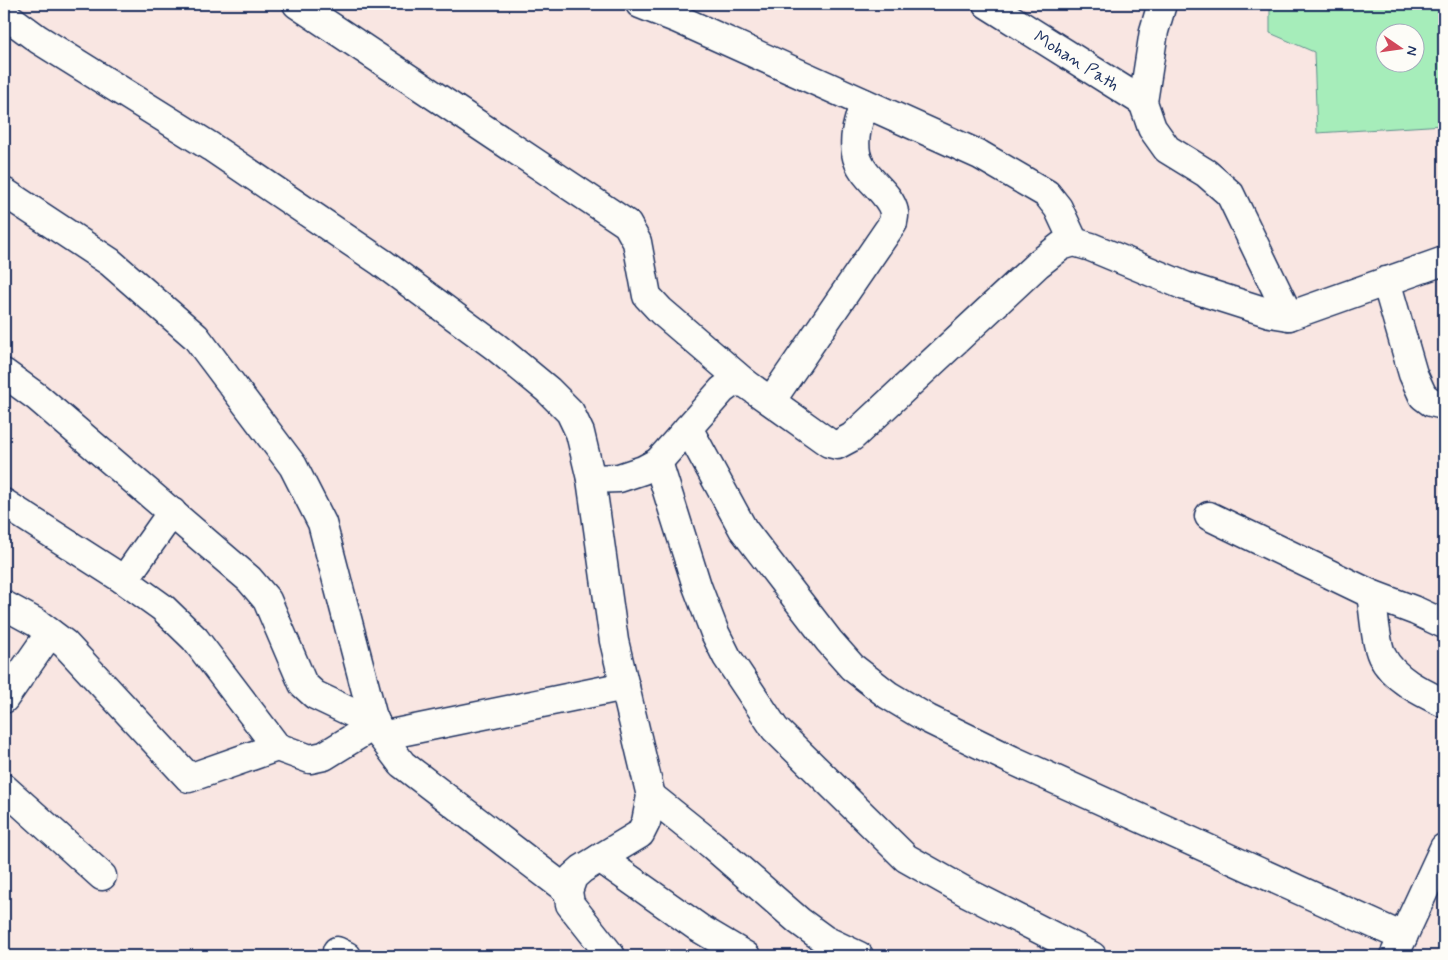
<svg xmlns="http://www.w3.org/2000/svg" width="1448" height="960" font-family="Mynerve,sans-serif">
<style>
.green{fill:#a6edba;stroke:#608e8c;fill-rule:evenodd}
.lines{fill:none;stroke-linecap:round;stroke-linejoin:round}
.minor-casing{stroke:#1b2f5e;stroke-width:31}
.minor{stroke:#fdfcf7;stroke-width:28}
.labels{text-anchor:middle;stroke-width:4;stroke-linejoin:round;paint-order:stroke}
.street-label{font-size:18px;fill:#1b2f5e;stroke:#fdfcf7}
</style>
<rect width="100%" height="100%" fill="#f9e6e2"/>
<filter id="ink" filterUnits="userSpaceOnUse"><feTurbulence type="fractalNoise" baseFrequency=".02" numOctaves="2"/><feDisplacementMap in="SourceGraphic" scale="10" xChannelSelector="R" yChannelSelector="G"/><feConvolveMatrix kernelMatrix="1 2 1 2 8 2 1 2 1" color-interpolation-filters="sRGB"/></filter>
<g filter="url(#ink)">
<path class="green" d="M1270 4H1444V125L1317 133 1314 52 1270 33ZM1386 32H1416V62H1386Z"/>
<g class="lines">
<g class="minor-casing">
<g id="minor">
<path d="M297 4 627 224 637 242 647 296 661 311 745 383"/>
<path d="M640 4 678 19 980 155 1047 194 1058 208 1074 242"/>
<path id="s1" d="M987 4 1143 102"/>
<path d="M1162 4 1154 31 1143 102 1152 128 1167 149 1206 173 1230 194 1289 316"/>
<path d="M4 14 38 39 211 147 381 262 496 347 548 390 570 412 580 433 591 479 614 641 651 796 646 822 640 834 582 869 573 877 568 891 570 904 611 956"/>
<path d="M4 192 110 262 196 337 293 466 322 523 372 714 381 736 402 764 568 891"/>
<path d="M1386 281 1413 374 1423 396 1431 402 1444 405"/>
<path d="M4 373 37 397 249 579 267 600 303 684 315 695 376 724"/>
<path d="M771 401 893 223C893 220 895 215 894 212 890 191 860 178 856 153 853 135 859 120 864 103"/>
<path d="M688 428 743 529 829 641 852 667 888 695 928 719 1012 760 1403 937"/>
<path d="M658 462 697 586 715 633 727 657 775 729 906 858 968 893 1092 956"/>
<path d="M591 479 619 478 643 470 658 462 722 390 733 382 745 383 829 443 837 445 852 437 1038 264 1061 246 1074 242 1091 247 1185 286 1270 313 1289 316 1444 261"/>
<path d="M4 503 124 580 163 608 195 639 277 747"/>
<path d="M1209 516 1371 594 1416 611 1444 624"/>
<path d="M124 580 172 512"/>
<path d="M1371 594C1374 611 1375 641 1382 656 1393 679 1423 693 1444 703"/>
<path d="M4 605 37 623 65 644 189 778 277 747 310 759 324 756 376 724"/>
<path d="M4 699 50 633"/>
<path d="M381 736 625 686"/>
<path d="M4 788 102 876"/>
<path d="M651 796 712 845 799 921 825 940 859 956"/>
<path d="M600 858 699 928 746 956"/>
<path d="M337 951 347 956"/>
<path d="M1394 956 1444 848"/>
</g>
</g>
<use href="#minor" class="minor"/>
</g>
</g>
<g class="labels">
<g class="street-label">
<text dy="6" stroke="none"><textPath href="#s1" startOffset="106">Mohan Path</textPath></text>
</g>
</g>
<rect width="1448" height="960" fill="none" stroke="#fdfcf7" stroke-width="20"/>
<rect x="10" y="10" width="1428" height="940" fill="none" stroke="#1b2f5e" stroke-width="2" filter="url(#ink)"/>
<g transform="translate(1400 48) rotate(103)"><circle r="24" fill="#fdfcf7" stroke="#a3aaba"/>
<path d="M0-4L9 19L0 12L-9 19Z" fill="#d1495b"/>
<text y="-8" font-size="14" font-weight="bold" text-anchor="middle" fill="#1b2f5e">N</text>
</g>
</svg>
